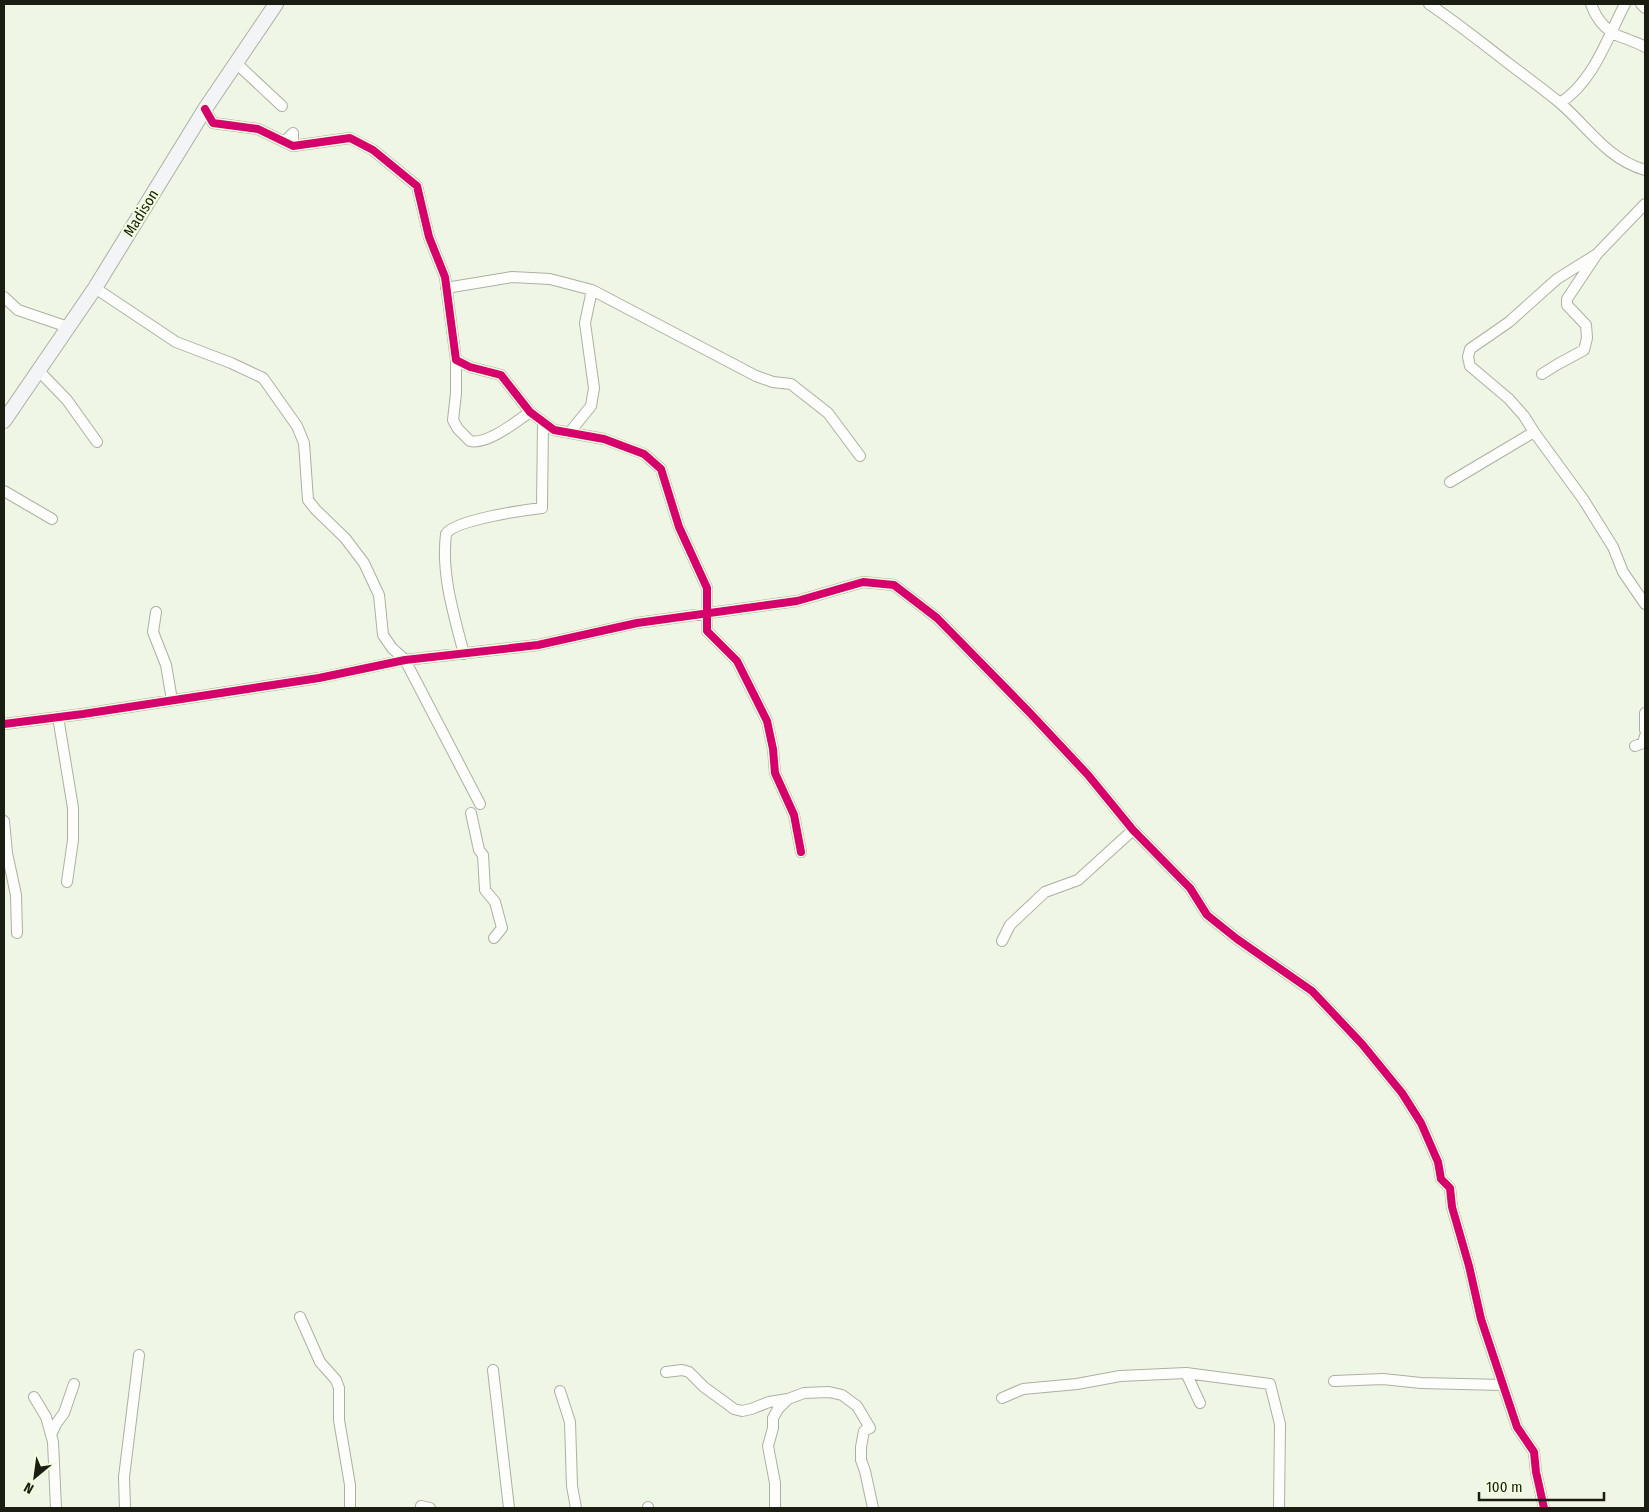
<svg xmlns="http://www.w3.org/2000/svg" width="1649" height="1512" font-family="'Fira Sans Condensed',sans-serif">
<style>
.lines{fill:none;stroke-linecap:round;stroke-linejoin:round}
.street-casing{stroke:#abb0a2;stroke-width:12}
.secondary-casing{stroke:#abb0a2;stroke-width:16}
.street{stroke:#fdfefb;stroke-width:10}
.secondary{stroke:#f2f4f5;stroke-width:14}
.cycleway-casing{stroke:#f2fdde;stroke-width:11}
.cycleway{stroke:#d6006c;stroke-width:8}
.labels{text-anchor:middle;stroke-width:4.5;stroke-linejoin:round;paint-order:stroke}
.street-label{font-size:15px;fill:#191d12;stroke:#f2fdde}
</style>
<rect width="100%" height="100%" fill="#f0f6e5"/>
<g class="lines">
<g class="street-casing">
<path id="street" d="M1429 4C1456 22 1482 43 1508 63 1525 76 1543 89 1560 103 1588 127 1607 159 1645 170
M1591 4C1597 21 1609 34 1627 39 1633 42 1639 43 1645 47
M1641 4 1645 8
M236 63 282 106
M1560 103C1594 81 1607 38 1625 4
M205 109 213 123 258 129 293 146 350 138 373 150 417 186 429 237 445 277 456 360 470 367 501 375 530 412 554 430 604 439 644 454 661 469 679 527 707 588V631L737 661 767 721 773 749 775 773 794 815 801 852
M284 142 293 133V146
M95 288 176 342 231 363 263 378 297 426 304 443 308 500 316 510 345 538 364 563 379 595 383 635 392 648 405 660 480 804
M446 288 512 277 550 279 592 290
M4 297 18 310 68 327
M456 360V393L453 420 458 429 470 441C487 445 516 422 530 412
M38 370 67 400 97 442
M1542 374 1558 364 1584 350 1587 338 1586 325 1567 305V299L1597 254 1645 204
M1534 432 1583 499 1613 547 1623 572 1645 604
M569 433 591 406 594 388 585 323 592 290 756 376 773 382 791 384 828 413 860 456
M1450 482 1534 432 1524 416 1509 399 1470 366 1468 357 1470 349 1509 322 1557 279 1597 254
M4 491 52 519
M156 612 153 632 166 665 172 700
M464 654C454 615 441 575 446 534 454 520 524 510 542 508L543 422
M1645 713V730
M58 717 73 808V840L67 882
M4 724 83 714 319 678 405 660 538 645 637 623 797 601 863 582 894 585 937 618 1029 712 1088 775 1133 830 1190 888 1207 915 1237 939 1312 991 1362 1044 1402 1093 1421 1123 1438 1162 1441 1179 1450 1188 1452 1207 1469 1266 1481 1319 1517 1427 1534 1452 1536 1472 1544 1508
M1635 746 1643 743 1645 736
M471 813 479 850 483 855 485 890 495 902 502 928 494 938
M4 821 7 853 16 895 17 933
M1002 941 1010 925 1045 892 1078 880 1133 830
M300 1317 320 1362 336 1380 339 1388V1420L350 1485V1508
M493 1370 509 1508
M666 1372 682 1370 689 1372 704 1387 726 1403 734 1409 742 1411 751 1409 769 1402 788 1399 804 1393 829 1392 842 1395 857 1406 870 1428 864 1431 861 1447V1460L865 1471 873 1508
M1186 1373 1200 1403
M1334 1381 1383 1379 1421 1383 1502 1385
M560 1391 570 1422 572 1486 576 1508
M34 1397 46 1417 53 1442 56 1508
M1002 1398 1023 1389 1077 1384 1120 1376 1186 1373 1270 1384 1280 1424 1279 1508
M51 1435 56 1424 64 1413 74 1384
M421 1506 430 1508
M648 1507V1508
M125 1508 124 1477 139 1355
M775 1508V1483L768 1446 773 1428V1418L778 1409 788 1399"/>
</g>
<g class="secondary-casing">
<path id="secondary" d="M4 421 95 288 205 109 276 4"/>
</g>
<use href="#street" class="street"/>
<use href="#secondary" class="secondary"/>
<g class="cycleway-casing">
<path id="cycleway" d="M205 109 213 123 258 129 293 146 350 138 373 150 417 186 429 237 445 277 456 360 470 367 501 375 530 412 554 430 604 439 644 454 661 469 679 527 707 588V631L737 661 767 721 773 749 775 773 794 815 801 852
M4 724 83 714 319 678 405 660 538 645 637 623 797 601 863 582 894 585 937 618 1029 712 1088 775 1133 830 1190 888 1207 915 1237 939 1312 991 1362 1044 1402 1093 1421 1123 1438 1162 1441 1179 1450 1188 1452 1207 1469 1266 1481 1319 1517 1427 1534 1452 1536 1472 1544 1508"/>
</g>
<use href="#cycleway" class="cycleway"/>
</g>
<g class="labels">
<g class="street-label">
<text transform="translate(141 213) rotate(-58)" y="5">Madison</text>
</g>
</g>
<rect width="1649" height="1512" fill="none" stroke="#191d12" stroke-width="10"/>
<g transform="translate(35 1477) rotate(209)" stroke="#f2fdde" stroke-width="4" paint-order="stroke">
<path d="M0-4L9 19L0 12L-9 19Z" fill="#191d12"/>
<text y="-8" font-size="14" font-weight="bold" text-anchor="middle" fill="#191d12">N</text>
</g>
<path d="M1479 1492v8h125v-8" fill="none" stroke="#191d12" stroke-width="2.5"/>
<text x="1486" y="1492" font-size="15" fill="#191d12" stroke="#f2fdde" stroke-width="4" paint-order="stroke">100 m</text>
</svg>
